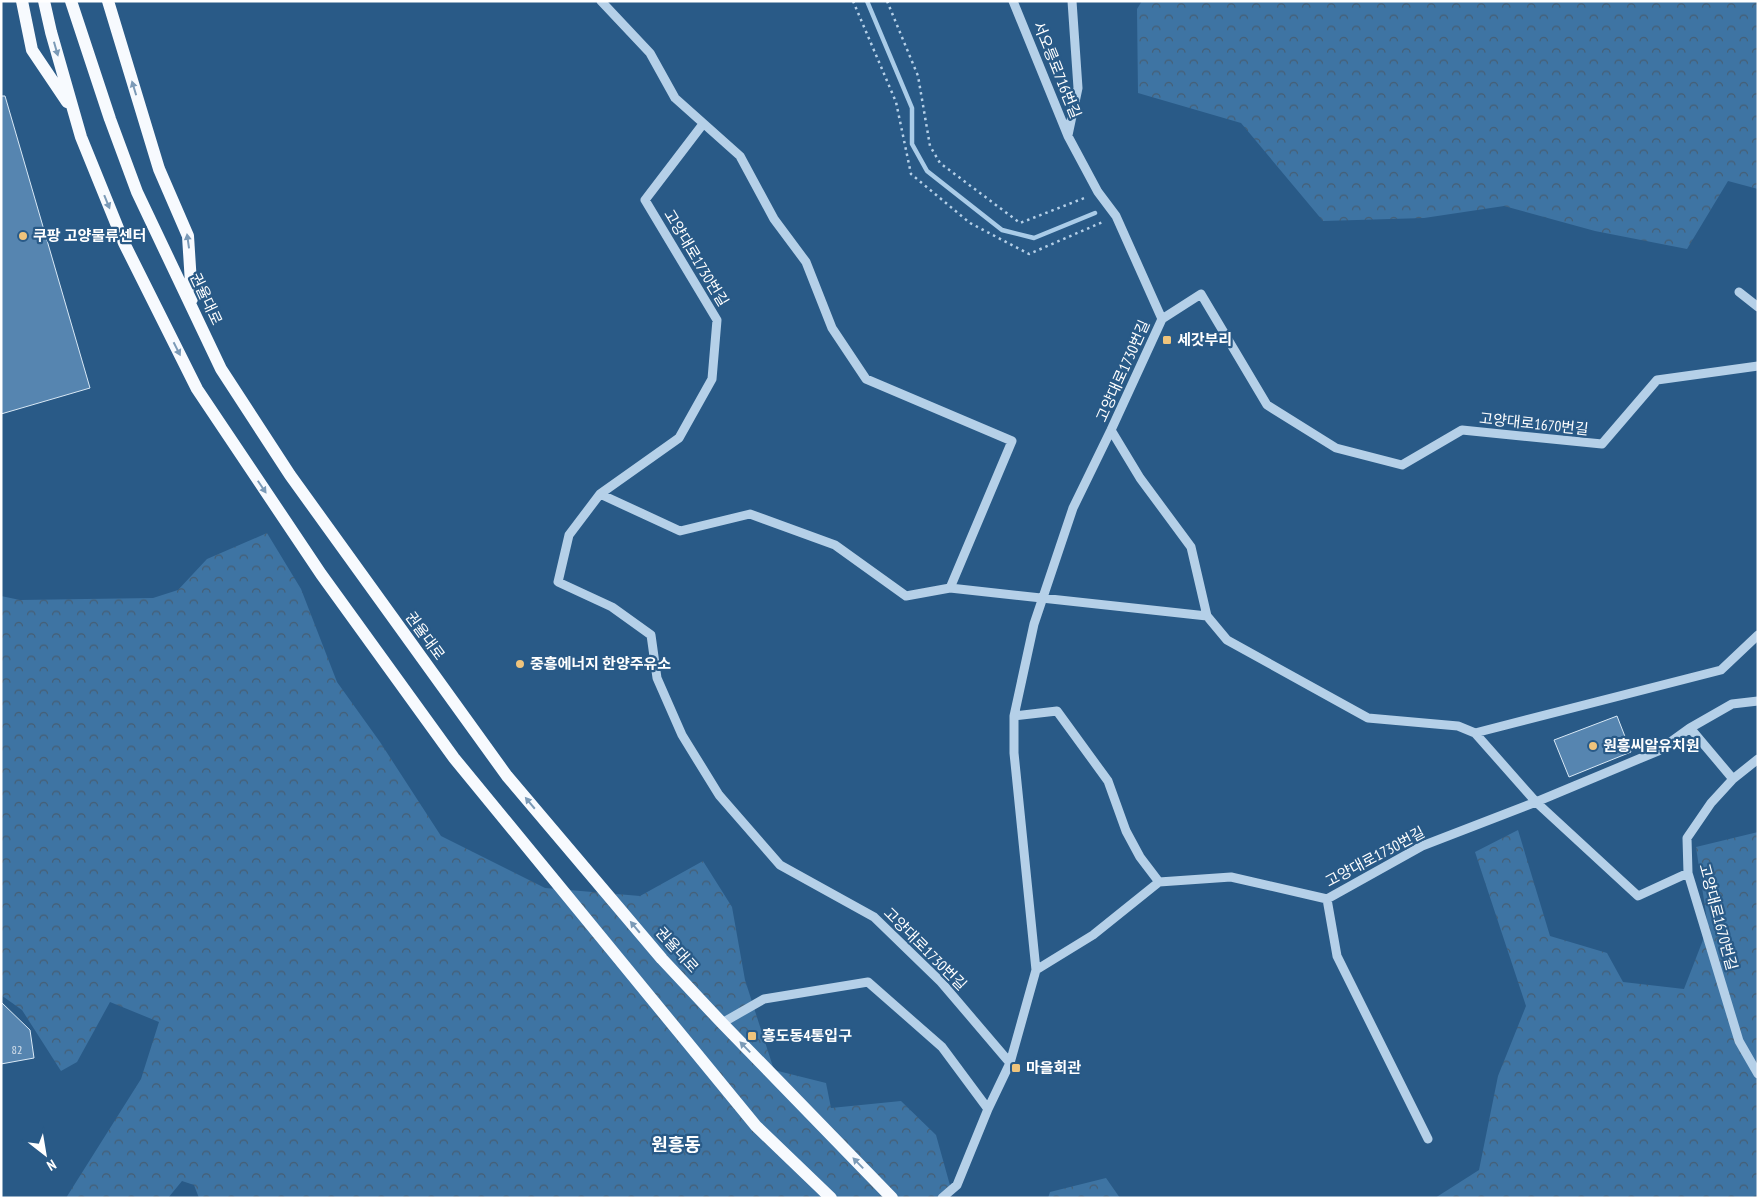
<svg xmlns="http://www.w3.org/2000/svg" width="1759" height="1199" font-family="'PT Sans Narrow','Noto Sans KR',sans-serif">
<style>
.forest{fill:url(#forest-crowns)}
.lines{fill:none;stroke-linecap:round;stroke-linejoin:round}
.stream{stroke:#aacce8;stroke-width:4.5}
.building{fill:#5685b0;stroke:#d9e9f6}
.path{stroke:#b5d0e8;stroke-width:2.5;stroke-dasharray:2.5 4;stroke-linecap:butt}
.minor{stroke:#b5d0e8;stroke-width:9}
.major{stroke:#f7fafe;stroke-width:12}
.oneway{fill:#7b9ab7}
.poi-dot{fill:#efc47c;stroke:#295a87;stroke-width:2}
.labels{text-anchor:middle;stroke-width:4.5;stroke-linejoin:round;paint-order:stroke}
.number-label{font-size:12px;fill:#d5e0eb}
.street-label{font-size:15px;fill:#fff;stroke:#295a87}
.poi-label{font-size:15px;font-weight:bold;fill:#fff;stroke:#295a87;text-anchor:start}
.quarter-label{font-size:18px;font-weight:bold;fill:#fff;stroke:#295a87}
</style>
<defs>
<pattern id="forest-crowns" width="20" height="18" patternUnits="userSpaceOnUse" patternTransform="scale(1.25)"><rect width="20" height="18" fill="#3e74a3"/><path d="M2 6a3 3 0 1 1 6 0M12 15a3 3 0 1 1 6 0" fill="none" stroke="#465e73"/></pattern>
</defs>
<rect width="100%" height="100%" fill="#295a87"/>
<path class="forest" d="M1142 1H1758V189L1728 181 1687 249 1595 231 1504 206 1424 218 1323 221 1241 123 1138 93 1137 9Z
M267 533 301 589 337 682 380 742 441 836 545 888 640 896 703 861 732 907 745 980 774 1070 826 1083 831 1108 901 1101 936 1135 951 1189V1198H199L194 1185 182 1181 168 1198H66L141 1079 159 1022 110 1002 77 1062 61 1071 22 1010 1 995V596L20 600 153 598 178 590 207 559Z
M1518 830 1550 936 1607 953 1623 982 1684 989 1708 927 1696 847 1758 832V1198H1435L1479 1170 1498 1076 1526 1006 1475 852Z
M1106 1178 1120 1198H1048L1050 1192Z"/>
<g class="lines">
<path class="stream" d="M867 1 912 108V144L927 171 1002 230 1034 238 1095 213"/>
</g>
<path class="building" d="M1 96H5L90 388 1 414Z
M1617 716 1631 752 1569 777 1554 740Z
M1 1002 30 1030 34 1058 1 1064Z"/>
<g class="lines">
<path class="path" d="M853 1 896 102 911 174 970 223 1029 254 1105 221
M887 1 918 76 930 146 940 163 1020 223 1087 197"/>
<path class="minor" d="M601 1 650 53 675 98 740 156 774 219 806 262 832 328 866 379 1012 441 950 588 1207 616
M703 124 645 200 717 320 712 379 679 438 600 494 569 535 558 582 612 607 651 635 657 678 682 735 719 795 780 865 874 917 941 982 1010 1063
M1068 135 1078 88 1072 1
M1739 292 1758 307
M1162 319 1201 294 1267 405 1336 448 1402 465 1462 430 1602 444 1657 380 1758 366
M1111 430 1140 478 1191 547 1207 616 1227 640 1368 718 1458 726 1475 733 1721 670 1758 635
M600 494 680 531 750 514 835 545 906 596 950 588
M1014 716 1057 711 1108 781 1126 831 1140 857 1159 882
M1690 728 1733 779
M1475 733 1536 802 1638 896 1688 873
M1758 759 1733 779 1711 803 1687 838 1688 873 1739 1041 1758 1074
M1327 899 1337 956 1428 1139
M1036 970 1093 935 1159 882 1231 877 1327 899 1422 846 1536 802 1658 751 1690 728 1732 704 1758 701
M722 1023 764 999 868 982 942 1047 988 1109
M942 1198 957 1185 988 1109 1010 1063 1036 970 1014 753V716L1034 624 1073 508 1111 430 1162 319 1116 216 1098 192 1068 136 1013 1"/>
<path class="major" d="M22 1 32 50 67 102
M44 1 51 32 81 137 124 243 197 389 321 574 454 758 756 1126 831 1198
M71 1 110 119 137 192 221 369 290 475 507 776 662 959 722 1023 892 1198
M108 1 159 169 188 236 192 299"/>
</g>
<defs><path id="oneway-solid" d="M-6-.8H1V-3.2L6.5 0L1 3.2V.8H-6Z" transform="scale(1.25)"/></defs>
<g class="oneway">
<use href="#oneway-solid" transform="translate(56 49) rotate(74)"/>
<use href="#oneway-solid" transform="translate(134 88) rotate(-107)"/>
<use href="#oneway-solid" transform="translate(107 202) rotate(68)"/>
<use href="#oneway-solid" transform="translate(188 241) rotate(-98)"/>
<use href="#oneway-solid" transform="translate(177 349) rotate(63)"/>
<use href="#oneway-solid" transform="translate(262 487) rotate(56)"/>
<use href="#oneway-solid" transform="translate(530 803) rotate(-130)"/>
<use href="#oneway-solid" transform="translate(635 927) rotate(-130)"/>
<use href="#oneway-solid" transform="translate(745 1047) rotate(-134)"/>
<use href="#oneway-solid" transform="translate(858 1163) rotate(-134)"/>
</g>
<g class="poi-dot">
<circle cx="23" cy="236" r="5"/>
<rect x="1162" y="335" width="10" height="10" rx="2.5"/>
<circle cx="520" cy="664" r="5"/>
<circle cx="1593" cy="746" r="5"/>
<rect x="747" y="1031" width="10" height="10" rx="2.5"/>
<rect x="1011" y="1063" width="10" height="10" rx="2.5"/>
</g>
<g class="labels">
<g class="number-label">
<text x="17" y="1054">82</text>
</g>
<g class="street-label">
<text transform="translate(1057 70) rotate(68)" y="5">서오릉로716번길</text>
<text transform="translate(696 258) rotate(59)" y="5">고양대로1730번길</text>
<text transform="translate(206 299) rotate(65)" y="5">권율대로</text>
<text transform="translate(1123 371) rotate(-66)" y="5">고양대로1730번길</text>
<text transform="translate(1534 424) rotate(6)" y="5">고양대로1670번길</text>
<text transform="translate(425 636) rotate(54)" y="5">권율대로</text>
<text transform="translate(1375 857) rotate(-28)" y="5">고양대로1730번길</text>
<text transform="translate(1718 917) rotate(75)" y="5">고양대로1670번길</text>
<text transform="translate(925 949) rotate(45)" y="5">고양대로1730번길</text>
<text transform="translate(677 950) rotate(48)" y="5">권율대로</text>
</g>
<g class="poi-label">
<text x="33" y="241">쿠팡 고양물류센터</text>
<text x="1177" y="345">세갓부리</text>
<text x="530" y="669">중흥에너지 한양주유소</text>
<text x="1603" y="751">원흥씨알유치원</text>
<text x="762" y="1041">흥도동4통입구</text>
<text x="1026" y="1073">마을회관</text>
</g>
<g class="quarter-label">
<text x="676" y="1151">원흥동</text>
</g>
</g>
<rect width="1759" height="1199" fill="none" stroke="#ffffff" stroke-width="5"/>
<g transform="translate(45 1154) rotate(149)" stroke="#295a87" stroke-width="4" paint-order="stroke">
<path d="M0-4L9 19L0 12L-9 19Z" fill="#ffffff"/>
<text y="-8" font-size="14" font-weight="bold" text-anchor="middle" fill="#ffffff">N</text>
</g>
</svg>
